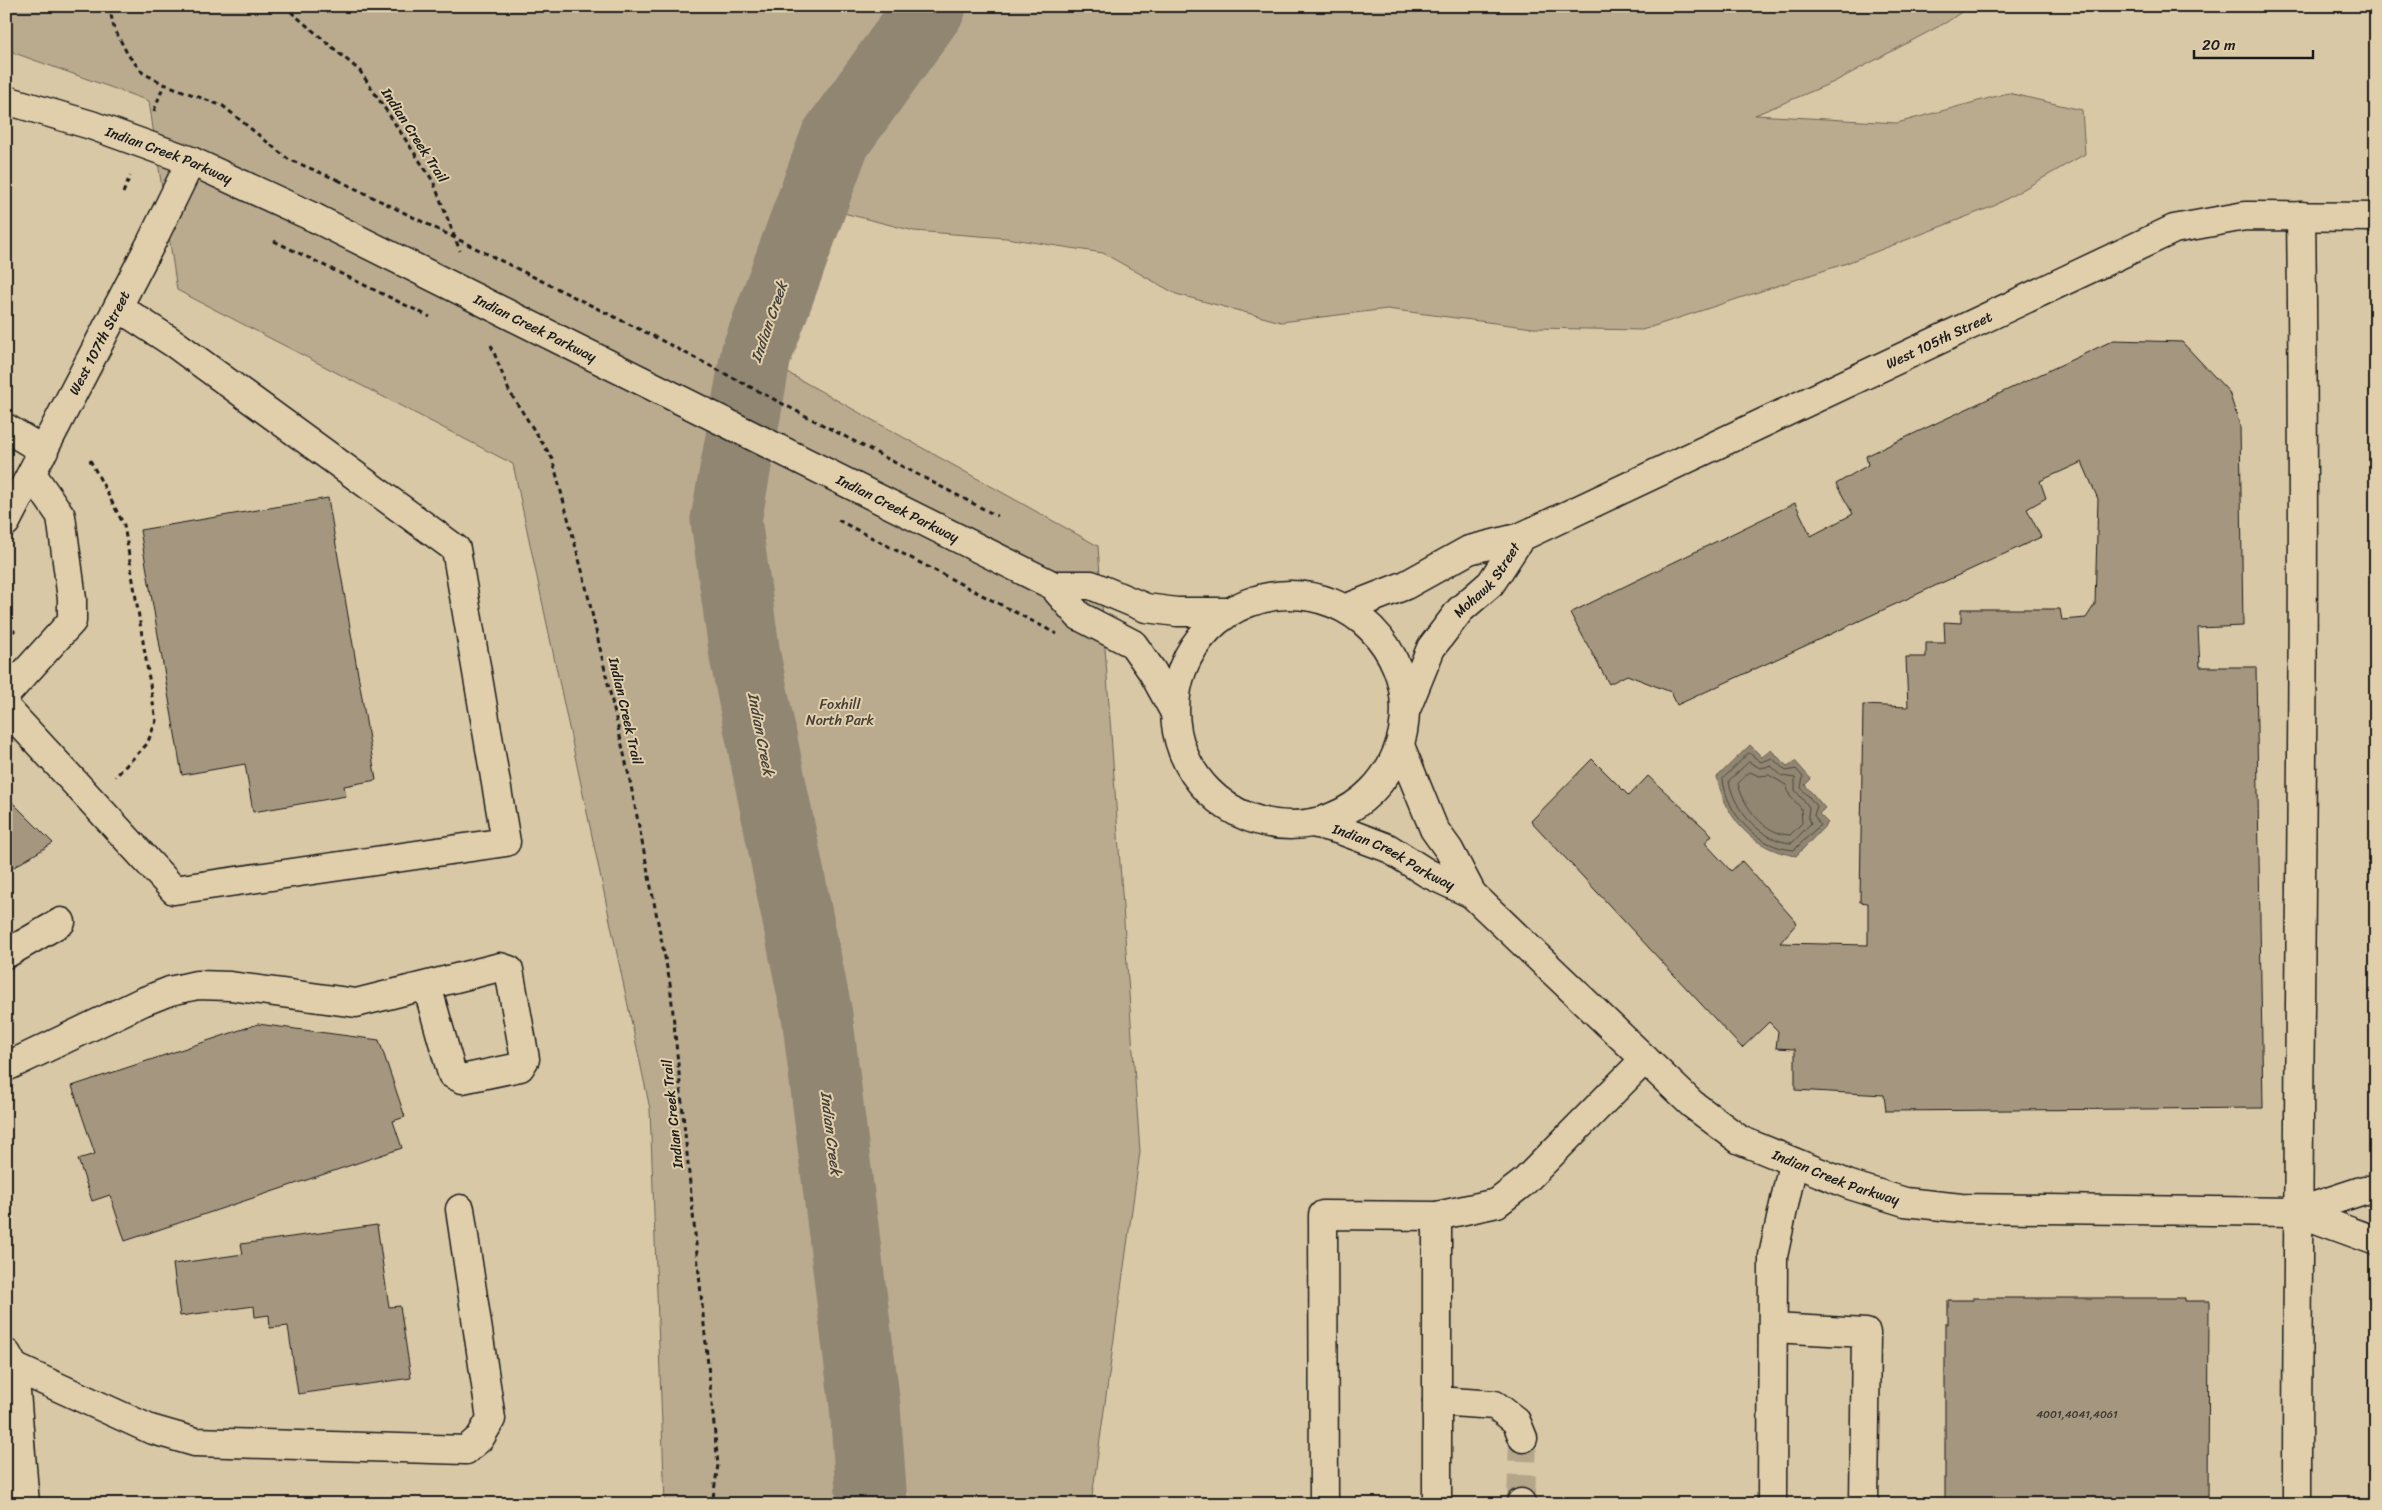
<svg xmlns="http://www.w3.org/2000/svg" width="2382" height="1510" font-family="Sriracha,sans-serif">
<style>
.green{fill:#baab8f;stroke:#6b6456}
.water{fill:#918672;stroke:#625c50}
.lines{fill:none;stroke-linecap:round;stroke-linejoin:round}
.shore{stroke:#4b463e;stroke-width:1}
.river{stroke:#918672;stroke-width:71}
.building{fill:#a5977f;stroke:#1c1c1c}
.minor-tunnel{stroke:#b3a68a;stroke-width:28;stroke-dasharray:28 14;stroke-linecap:butt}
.minor-casing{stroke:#1c1c1c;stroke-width:31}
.path{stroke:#1c1c1c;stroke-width:3;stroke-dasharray:5 4;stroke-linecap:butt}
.minor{stroke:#e1cfac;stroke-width:28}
.minor-bridge-casing{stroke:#1c1c1c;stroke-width:31;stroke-linecap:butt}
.path-bridge{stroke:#1c1c1c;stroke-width:3;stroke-dasharray:5 4;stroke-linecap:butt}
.minor-bridge{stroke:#e1cfac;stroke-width:28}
.labels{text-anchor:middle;stroke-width:4;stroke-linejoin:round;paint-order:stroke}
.number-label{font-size:11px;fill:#3e3b35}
.street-label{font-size:14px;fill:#1c1c1c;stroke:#e1cfac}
.park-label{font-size:14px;fill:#444039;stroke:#e1cfac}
.water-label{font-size:15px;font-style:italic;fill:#45413a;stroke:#e1cfac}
</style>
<rect width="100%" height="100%" fill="#d9c8a6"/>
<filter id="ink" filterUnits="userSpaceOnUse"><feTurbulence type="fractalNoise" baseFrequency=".02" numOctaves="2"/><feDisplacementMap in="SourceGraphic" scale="10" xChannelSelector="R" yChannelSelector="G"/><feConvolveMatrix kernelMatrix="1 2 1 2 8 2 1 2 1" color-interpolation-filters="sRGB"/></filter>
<g filter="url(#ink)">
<path class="green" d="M6 6H1970L1947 22 1834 82 1755 115 1897 123 2008 93 2082 110 2085 154 1994 206 1844 264 1642 330 1533 328 1387 309 1281 322 1176 294 1103 253 1006 238 914 231 812 205 756 355 1098 546 1140 1152 1091 1504H665L650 1109 513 464 177 290 149 101 6 50Z"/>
<path class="water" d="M1750 745 1762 757 1771 750 1788 767 1795 761 1811 779 1805 785 1825 808 1819 814 1828 823 1796 856C1752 849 1726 819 1717 777Z"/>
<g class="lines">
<path class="shore" d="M1749 753 1761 762 1772 758 1786 771 1796 769 1803 777 1801 788 1817 806 1814 815 1820 825 1794 850C1758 848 1726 814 1723 779Z
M1749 762 1760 768 1771 766 1782 776 1795 778V790L1809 807 1808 816 1811 823 1792 843C1761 841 1734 811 1729 781Z
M1750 772 1759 776 1769 775 1786 785 1790 796 1801 808 1802 823 1790 835C1764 834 1744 807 1738 784Z"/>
<path class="river" d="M872 1504 865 1406 817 1015 745 656 726 520 756 355 835 140 931 6"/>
</g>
<path class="building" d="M2114 340 2182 342 2229 392 2240 426 2243 626 2198 628 2200 667H2256L2263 1108 1886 1111 1884 1095 1795 1090V1049L1776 1048 1778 1031 1769 1022 1742 1048 1531 821 1592 759 1629 796 1648 776 1712 835 1705 843 1731 871 1742 861 1797 923 1780 943 1868 945V903L1860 902 1863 705 1908 707 1906 657H1926V643H1945L1944 622 1961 623V609H2060L2062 620 2086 618 2095 604 2098 499 2082 462 2040 481 2046 498 2027 509 2041 537 1677 705 1671 692 1627 675 1609 684 1570 613 1795 503 1811 536 1853 514 1836 484 1868 465 1866 456Z
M328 498 376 780 344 786 346 796 253 812 245 764 182 775 140 530Z
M6 796 53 843 6 872Z
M258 1024 379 1040 405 1117 393 1121 402 1148 125 1241 110 1195 92 1201 78 1159 95 1154 72 1086Z
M377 1225 389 1307 400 1306 411 1378 298 1394 288 1326 270 1328 269 1315 255 1317 254 1306 180 1316 173 1264 243 1254 241 1244Z
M1973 1298H2185V1301H2209L2208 1504H1945V1324H1948V1300H1973Z"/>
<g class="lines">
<path class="minor-tunnel" d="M1521 1503 1523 1438"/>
<g class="minor-casing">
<g id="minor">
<path id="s1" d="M6 100 91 125 191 161 315 218"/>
<path d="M6 428 44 451"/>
<path id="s2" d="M6 522 150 245 191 161"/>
<path d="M1052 585 1079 616 1133 644 1152 671 1174 711"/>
<path d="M1052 585H1091L1146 608 1177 612H1227"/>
<circle cx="1290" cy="710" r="115"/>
<path id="s3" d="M1347 608 1406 585 1469 550 1521 537 2174 229 2245 216 2376 217"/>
<path d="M6 694 72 621V599L61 516 32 474"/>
<path id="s4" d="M1407 707 1431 648 1460 610 1491 583 1521 537"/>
<path d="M6 708 174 890 506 842 456 549 175 344 118 307"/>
<path id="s5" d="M1401 748 1434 829 1449 850 1472 894 1692 1104 1740 1140 1850 1185 1905 1202 1961 1208 2297 1212 2376 1241"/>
<path id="s6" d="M1313 823 1340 830 1388 848 1427 873 1472 894"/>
<path d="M6 954 61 922"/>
<path d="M6 1067 142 1002 170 991 197 985 230 986 356 1003 500 967 509 970 525 1059 520 1067 462 1079 452 1074 427 986"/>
<path d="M2297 1212 2364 1190H2376"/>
<path d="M1437 1216V1504"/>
<path d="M1773 1328 1866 1333 1864 1504"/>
<path d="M7 1354 14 1367 25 1504"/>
<path d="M14 1367 150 1429 195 1442 466 1450 480 1438 491 1419 460 1209"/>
<path d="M1437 1401 1495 1405 1516 1421 1523 1438"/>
<path d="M1324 1504 1323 1215 1437 1216 1497 1203 1524 1182 1645 1059"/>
<path d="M1521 1504V1503"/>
<path d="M1772 1504 1773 1256 1793 1163"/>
<path d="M2297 1504C2297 1075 2307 645 2301 216"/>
</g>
</g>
<path class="path" d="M109 6 114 28 128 55 143 73 164 84 223 106 288 159 338 180
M284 6 360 71 433 181 460 251
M154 111 164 84
M123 193 130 176
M491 345 509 391 552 458 584 578 629 776 670 983 718 1465 712 1504
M90 460 124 525 156 721 147 744 115 777
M6 624 15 632"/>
<use href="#minor" class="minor"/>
<g class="minor-bridge-casing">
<g id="minor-bridge">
<path id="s7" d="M315 218 1052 585"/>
</g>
</g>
<path class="path-bridge" d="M338 180 653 336 997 516
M274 241 430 317
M838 520 1057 634"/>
<use href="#minor-bridge" class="minor-bridge"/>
</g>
</g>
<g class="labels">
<g class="number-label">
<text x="2077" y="1418">4001,4041,4061</text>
</g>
<g class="street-label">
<text transform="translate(415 135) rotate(57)" y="5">Indian Creek Trail</text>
<text dy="5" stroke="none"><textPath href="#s1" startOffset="172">Indian Creek Parkway</textPath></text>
<text dy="5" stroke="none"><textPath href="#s7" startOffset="246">Indian Creek Parkway</textPath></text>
<text dy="5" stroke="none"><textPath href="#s3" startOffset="651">West 105th Street</textPath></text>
<text dy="5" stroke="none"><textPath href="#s2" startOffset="202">West 107th Street</textPath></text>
<text dy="5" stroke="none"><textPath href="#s7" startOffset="651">Indian Creek Parkway</textPath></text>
<text dy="5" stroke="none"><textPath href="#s4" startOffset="152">Mohawk Street</textPath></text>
<text transform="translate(626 711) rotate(77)" y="5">Indian Creek Trail</text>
<text dy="5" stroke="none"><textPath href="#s6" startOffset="88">Indian Creek Parkway</textPath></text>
<text transform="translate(672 1114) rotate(-96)" y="5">Indian Creek Trail</text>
<text dy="5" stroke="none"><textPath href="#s5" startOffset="630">Indian Creek Parkway</textPath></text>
</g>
<g class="park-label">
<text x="840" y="709">Foxhill<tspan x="840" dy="16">North Park</tspan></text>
</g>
<g class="water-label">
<text transform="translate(769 322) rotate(-71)" y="5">Indian Creek</text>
<text transform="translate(761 734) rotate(79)" y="5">Indian Creek</text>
<text transform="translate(831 1133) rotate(83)" y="5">Indian Creek</text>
</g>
</g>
<rect width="2382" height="1510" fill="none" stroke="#e1cfac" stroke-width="25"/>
<rect x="12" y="12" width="2357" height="1485" fill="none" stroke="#1c1c1c" stroke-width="2" filter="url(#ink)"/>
<path d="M2194 50v8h119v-8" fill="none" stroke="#1c1c1c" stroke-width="2.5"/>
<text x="2202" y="50" font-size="15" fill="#1c1c1c" stroke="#e1cfac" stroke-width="4" paint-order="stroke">20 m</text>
</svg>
